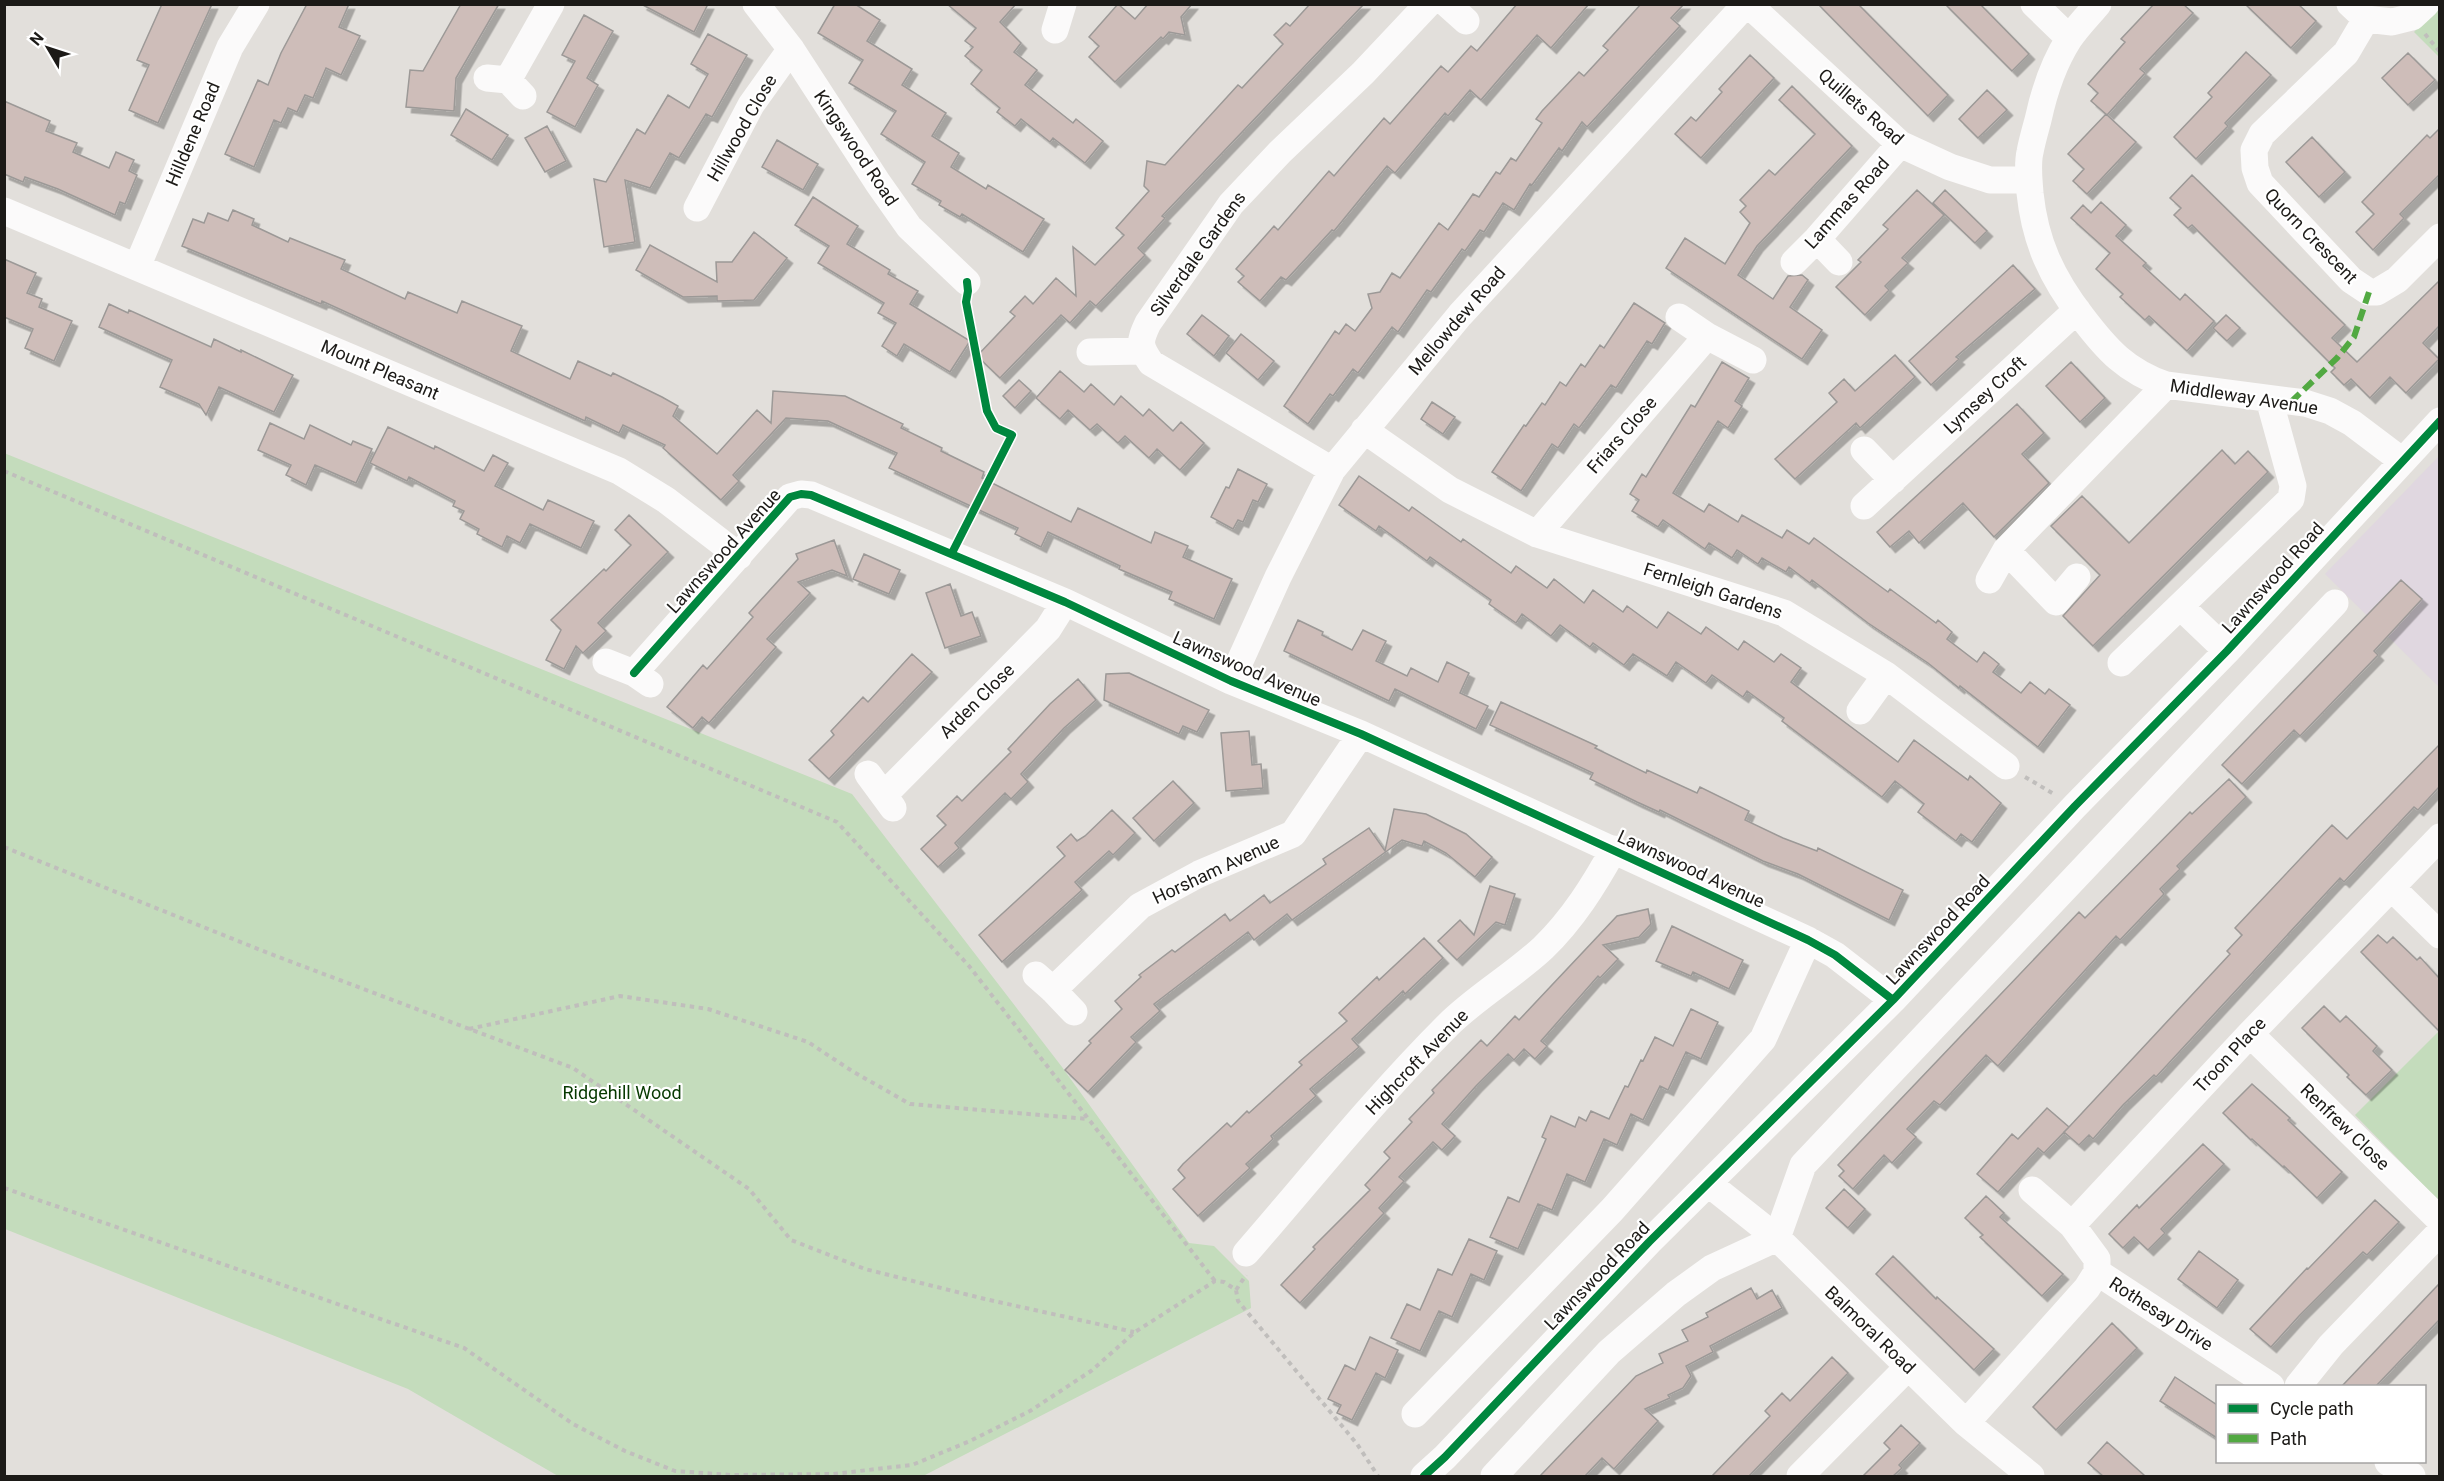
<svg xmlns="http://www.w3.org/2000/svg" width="2444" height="1481" font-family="Roboto,sans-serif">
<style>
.education{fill:#e0d7e0}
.green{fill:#c4dcbc}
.building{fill:#cebdb9;stroke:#9c9997;stroke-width:1.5;filter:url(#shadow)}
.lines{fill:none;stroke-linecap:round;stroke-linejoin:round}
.path{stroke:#c0bebc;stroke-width:4;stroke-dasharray:4.5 4.5;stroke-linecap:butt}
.minor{stroke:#fbfafa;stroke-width:27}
.quiet{stroke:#52a942;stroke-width:6;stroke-dasharray:12 6;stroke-linecap:butt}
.cycleway-casing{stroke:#fff;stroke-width:11}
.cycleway{stroke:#00873e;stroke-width:8}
.labels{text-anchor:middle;stroke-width:4.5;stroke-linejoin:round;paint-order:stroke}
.street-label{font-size:18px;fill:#1c1a17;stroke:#fff}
.park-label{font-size:18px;fill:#073900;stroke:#fff}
</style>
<defs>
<filter id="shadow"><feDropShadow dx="5.5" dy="5.5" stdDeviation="0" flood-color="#0004"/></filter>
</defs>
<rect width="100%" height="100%" fill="#e2dfdb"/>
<path class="education" d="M2439 456V687L2325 574Z"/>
<path class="green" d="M2439 7V57L2414 32Z
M4 453 852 794 1062 1067 1189 1243 1214 1246 1249 1281 1251 1308 925 1475 558 1476 408 1389 5 1229Z
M2439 1031V1201L2355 1115Z"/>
<path class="building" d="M162 4H212L158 123 129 110 149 65 137 60Z
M307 4H349L339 27 360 36 341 75 326 68 313 98 305 95 297 112 288 108 281 123 274 120 254 167 225 154 258 80 268 85 281 53Z
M461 4H499L456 78 454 111 406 107 410 70 423 71Z
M641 4H708L694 32Z
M835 4H855L880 20 867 41 912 69 902 85 946 113 932 136 959 153 951 167 986 189 988 185 1044 219 1023 252 962 214 960 217 939 205 941 201 912 184 925 162 881 134 896 111 849 83 863 60 818 33Z
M947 4H1016L1000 22 1021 43 1014 52 1037 70 1025 85 1073 123 1076 119 1103 141 1085 163 1053 138 1050 142 1021 119 1015 126 997 112 1000 108 971 84 982 70 965 56 973 47 965 41 976 28Z
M1118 4 1135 19 1148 4H1192L1181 17 1185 35 1169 32 1163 39 1161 37 1115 82 1089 57 1099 46 1089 37Z
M1310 4H1364L1162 216 1165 218 1138 248 1145 255 1096 306 1090 301 1070 323 1061 315 1000 378 977 356 1015 316 1010 312 1025 296 1033 304 1056 278 1076 296 1073 247 1095 265 1124 235 1116 228 1149 191 1144 186 1147 161 1165 165 1238 85 1242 88 1283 44 1274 35 1286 23 1290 26Z
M1517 4H1589L1551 48 1537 35 1481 100 1470 90 1448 116 1445 113 1395 173 1387 166 1334 231 1332 230 1286 280 1281 277 1260 301 1238 282 1244 276 1236 269 1274 226 1278 230 1329 171 1334 176 1384 118 1390 124 1441 66 1448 72 1471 46 1477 51Z
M1641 4H1684L1671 18 1680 26 1587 127 1582 122 1562 151 1559 148 1532 185 1530 184 1514 210 1503 203 1484 232 1480 230 1465 251 1462 249 1431 292 1427 290 1398 332 1392 327 1358 373 1353 369 1333 396 1330 394 1308 424 1284 406 1335 331 1339 334 1346 324 1355 331 1372 308 1368 294 1380 292 1392 273 1400 278 1439 223 1448 230 1473 194 1479 197 1496 172 1500 174 1511 158 1516 161 1542 123 1536 119 1542 111 1579 72 1584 76 1608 50 1603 46Z
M1818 4H1858L1948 95 1928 116Z
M1945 4H1980L2029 54 2012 71Z
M2154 4H2183L2193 13 2140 69 2145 73 2107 115 2091 101 2098 93 2088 84 2125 42 2121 39Z
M2245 4H2298L2316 21 2291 48Z
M584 15 613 31 587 78 598 85 575 127 547 112 575 61 562 55Z
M708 34 747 55 712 117 706 114 679 158 670 153 650 188 625 180 635 242 604 247 594 179 606 182 637 129 645 134 668 95 689 108 708 74 691 64Z
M2246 52 2271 75 2225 123 2228 126 2196 159 2174 137 2212 97 2208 93Z
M2408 53 2435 80 2408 105 2382 78Z
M1750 55 1774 78 1701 158 1675 134 1691 117 1696 121 1722 92 1719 89Z
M1792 86 1852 146 1757 246 1738 275 1773 299 1788 276 1802 275 1808 280 1790 307 1822 330 1802 359 1666 268 1685 238 1725 264 1750 223 1740 212 1746 206 1740 200 1769 170 1775 175 1815 134 1779 100Z
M1987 90 2007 110 1978 138 1959 119Z
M4 101 50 121 46 131 77 143 73 152 109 168 116 152 134 160 129 171 137 175 125 204 120 202 115 215 58 189 25 177 23 182 4 174Z
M466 109 508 135 492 160 451 135Z
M2106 114 2136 142 2087 194 2073 181 2084 169 2068 154Z
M547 126 566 161 545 172 525 138Z
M2439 129V175L2400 214 2404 218 2373 250 2356 232 2374 214 2362 202 2427 135 2430 138Z
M2312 137 2345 172 2319 197 2286 162Z
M777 140 818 164 803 190 762 167Z
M2192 175 2345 325 2332 338 2357 362 2439 281V326L2423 343 2439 359 2406 393 2390 377 2370 398 2351 379 2344 385 2331 372 2335 368 2192 225 2188 228 2174 215 2181 208 2170 198Z
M1917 190 1944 215 1902 258 1908 263 1885 286 1889 290 1865 315 1836 287 1861 262 1858 260 1888 229 1883 225Z
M1945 190 1987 231 1975 243 1933 203Z
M813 197 858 226 847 244 890 270 888 274 918 291 910 304 970 341 950 372 904 344 897 356 882 346 896 323 878 313 884 303 818 263 829 246 795 225Z
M2101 202 2126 225 2116 236 2146 263 2143 266 2180 300 2185 294 2214 321 2187 351 2149 316 2145 320 2120 297 2123 294 2096 269 2110 253 2071 218 2083 205 2091 213Z
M233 210 254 219 252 225 288 242 290 238 345 260 341 269 405 299 408 292 457 313 462 301 522 326 511 351 570 379 578 361 611 376 613 373 662 397 678 406 673 416 717 454 757 410 771 423 773 391 845 396 903 424 901 428 942 448 941 451 984 472 982 478 1071 522 1078 508 1151 543 1155 532 1188 546 1183 557 1232 579 1214 619 1169 599 1172 592 1119 569 1120 566 1048 532 1041 547 1015 534 1018 528 889 468 897 453 828 421 786 418 733 475 739 481 721 500 663 448 665 445 623 425 619 433 586 417 585 421 322 301 321 304 182 246 193 219 204 223 208 213 228 221Z
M754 232 787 258 754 300 717 301V296L683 297 636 270 650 245 717 282 716 262H732Z
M4 259 36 273 27 293 42 299 39 307 72 321 54 361 25 348 33 329 4 317Z
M2013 265 2035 289 1956 357 1959 359 1931 385 1909 361Z
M1634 303 1665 323 1652 344 1647 341 1616 388 1611 385 1579 428 1574 424 1558 448 1552 444 1521 491 1492 472 1524 425 1526 426 1542 403 1545 405 1560 382 1566 386 1581 364 1585 367 1600 345 1604 348Z
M109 304 128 313 129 310 211 347 214 339 241 352V350L293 375 274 412 219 387 206 415 199 404 160 387 172 360 99 327Z
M1202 315 1229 336 1214 356 1187 334Z
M2226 315 2240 328 2227 341 2213 328Z
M1241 334 1274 361 1258 380 1226 353Z
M1895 355 1915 377 1860 428 1856 423 1795 479 1775 459 1837 402 1829 393 1844 379 1855 391Z
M1722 362 1749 378 1735 401 1742 406 1728 428 1718 421 1673 493 1704 512 1709 504 1738 522 1742 515 1782 538 1787 530 1809 544 1814 538 1888 592 1890 589 1936 623 1938 620 1952 632 1947 639 1977 662 1984 652 1993 659 1999 664 1993 672 2021 693 2030 682 2045 694 2049 689 2070 705 2038 747 1960 686 1959 688 1928 663 1868 623 1812 580 1810 583 1789 567 1786 572 1762 558 1758 564 1737 550 1732 558 1709 543 1705 549 1663 520 1658 527 1632 511 1639 500 1630 494 1642 474 1646 477 1691 405 1695 407Z
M2071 362 2105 398 2080 422 2046 386Z
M1060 371 1084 392 1091 384 1114 405 1121 396 1143 416 1149 409 1173 431 1181 422 1204 443 1180 470 1157 449 1149 458 1125 436 1118 443 1097 424 1090 430 1068 410 1060 419 1036 398Z
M1019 380 1031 391 1015 408 1003 396Z
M1432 402 1455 417 1443 434 1421 419Z
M2017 404 2044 433 2022 454 2049 483 1994 537 1963 503 1919 543 1909 531 1890 547 1877 532Z
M270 423 304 439 310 425 351 445 353 441 372 449 356 483 315 465 306 485 286 475 291 465 258 450Z
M388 427 434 449 435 446 484 471 493 455 508 463 495 486 543 510 548 500 594 521 581 548 530 524 520 543 507 536 502 547 477 534 479 529 460 519 464 511 453 506 455 501 409 477 407 481 370 463Z
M2222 450 2235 464 2248 451 2268 472 2093 646 2063 616 2100 575 2051 526 2082 496 2129 543Z
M1238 469 1267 484 1258 502 1253 500 1243 522 1238 520 1233 529 1211 517 1226 487 1229 488Z
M1359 476 1409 511 1412 507 1461 542 1463 539 1511 573 1516 566 1547 588 1554 579 1584 603 1593 590 1623 612 1627 606 1657 628 1668 612 1701 634 1706 627 1738 650 1744 641 1774 662 1781 654 1801 668 1791 682 1898 762 1914 740 1968 780 1970 776 2001 803 1972 842 1961 834 1956 841 1918 812 1924 804 1895 781 1882 797 1782 721 1784 718 1747 691 1743 697 1712 675 1706 683 1676 662 1667 676 1633 654 1624 665 1593 643 1590 647 1560 625 1551 636 1522 614 1516 623 1489 604 1491 600 1430 557 1427 561 1379 526 1376 531 1339 505Z
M629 515 668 552 598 623 606 631 583 653 576 646 564 669 546 660 561 630 551 620 604 569 606 571 631 545 615 530Z
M834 540 847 576 832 570 798 582 810 593 767 639 776 647 709 723 702 717 693 728 667 707 703 665 707 669 753 617 749 613 798 559 796 554Z
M864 554 900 570 889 594 853 579Z
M2401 580 2422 599 2374 651 2378 655 2300 736 2294 730 2242 784 2222 765Z
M950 584 961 616 972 612 981 636 945 648 926 593Z
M1298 620 1323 632 1322 635 1352 650 1363 630 1386 641 1376 661 1407 676 1411 668 1438 682 1447 662 1469 673 1460 693 1488 706 1476 729 1395 689 1389 701 1284 651Z
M912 654 932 672 829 779 809 760 834 735 831 731 863 697 868 702Z
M1129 673 1209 710 1197 732 1183 726 1179 734 1104 700 1106 674Z
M1078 679 1096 700 1064 728 1021 774 1028 782 1011 799 1005 793 955 843 959 848 938 867 921 849 946 825 937 816 957 796 962 801 1011 752 1008 749 1050 704Z
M1501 702 1597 746 1595 748 1646 773 1647 770 1697 793 1700 787 1749 811 1745 820 1783 838 1817 851 1818 848 1903 890 1889 920 1798 874 1763 861 1660 810 1659 812 1637 802 1590 779 1593 773 1490 725Z
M1249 731 1252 765 1261 764 1263 788 1226 791 1221 733Z
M2439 745V787L2418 810 2414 807 2344 882 2340 878 2156 1077 2154 1075 2123 1105 2093 1139 2089 1135 2079 1145 2064 1132 2069 1127 2044 1153 2038 1148 1998 1192 1977 1174 2012 1134 2018 1139 2047 1108 2069 1127 2230 954 2227 951 2242 935 2235 928 2332 825 2347 839Z
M2229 779 2246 797 2177 866 2180 869 2160 889 2164 894 2120 940 2116 936 1998 1066 1986 1055 1940 1105 1934 1101 1907 1129 1916 1137 1892 1163 1884 1155 1853 1189 1839 1176 1844 1171 1838 1165 2079 912 2085 918 2190 812 2192 814Z
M1173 781 1194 803 1154 841 1133 818Z
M1394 809 1426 814 1466 834 1492 857 1475 877 1446 853 1424 841 1422 846 1402 840 1292 920 1287 914 1254 940 1248 932 1154 1004 1160 1011 1131 1037 1136 1042 1088 1092 1065 1070 1091 1043 1089 1041 1122 1009 1115 1001 1141 977 1139 975 1172 950 1175 952 1225 914 1230 921 1264 895 1270 903 1326 864 1323 859 1369 828 1385 851Z
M1112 810 1135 833 1113 855 1109 851 1075 882 1082 890 1002 962 979 935 1065 856 1057 847 1071 834 1077 841 1085 836Z
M1490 886 1515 894 1505 925 1496 922 1457 960 1438 941 1460 920 1474 935Z
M1648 909 1651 924 1639 937 1603 945 1618 959 1600 978 1598 976 1541 1041 1547 1046 1535 1059 1524 1049 1514 1060 1508 1054 1476 1086 1442 1124 1455 1136 1442 1150 1433 1142 1399 1177 1404 1181 1379 1208 1384 1213 1300 1303 1281 1285 1315 1249 1313 1247 1370 1190 1365 1185 1390 1158 1384 1152 1412 1122 1409 1119 1434 1093 1432 1090 1481 1040 1487 1046 1515 1016 1519 1020 1617 916Z
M1672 926 1743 960 1729 989 1693 972 1691 976 1656 961Z
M2378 935 2387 943 2393 937 2417 960 2420 957 2439 978V1031L2361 952Z
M1424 938 1443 958 1405 994 1403 991 1352 1039 1359 1047 1310 1089 1316 1096 1271 1136 1273 1139 1246 1164 1250 1168 1198 1216 1173 1189 1185 1178 1178 1170 1183 1164 1227 1123 1231 1127 1247 1111 1249 1113 1302 1065 1299 1062 1347 1021 1339 1013 1377 977 1379 980Z
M2324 1006 2340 1022 2346 1016 2377 1046 2373 1051 2392 1070 2366 1095 2347 1077 2349 1075 2302 1028Z
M1691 1009 1718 1022 1701 1059 1686 1052 1668 1090 1660 1086 1643 1120 1631 1114 1617 1145 1604 1139 1585 1182 1567 1174 1552 1210 1538 1204 1518 1249 1490 1237 1508 1197 1519 1202 1546 1139 1542 1137 1551 1116 1575 1127 1579 1117 1586 1121 1591 1111 1609 1119 1625 1086 1628 1087 1641 1060 1643 1061 1655 1037 1673 1046Z
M2252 1084 2290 1118 2288 1120 2342 1172 2317 1198 2284 1166 2283 1167 2252 1139 2251 1140 2223 1113Z
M2203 1144 2224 1164 2161 1229 2165 1233 2148 1250 2134 1237 2123 1248 2109 1234 2137 1205 2139 1208Z
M1844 1189 1865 1209 1848 1228 1826 1208Z
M1986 1196 2004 1213 2000 1217 2063 1274 2042 1296 1980 1237 1983 1235 1965 1218Z
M2375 1200 2399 1222 2367 1255 2363 1252 2299 1316 2271 1347 2250 1329 2307 1268 2308 1269Z
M1469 1239 1497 1251 1484 1280 1471 1274 1452 1317 1439 1311 1420 1351 1391 1338 1407 1304 1420 1310 1438 1269 1452 1275Z
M2199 1251 2238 1280 2217 1308 2178 1279Z
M1893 1256 1936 1299 1937 1297 1994 1349 1974 1370 1876 1274Z
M2439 1284V1320L2376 1386H2342Z
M1751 1288 1757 1299 1772 1290 1782 1308 1710 1346 1713 1352 1686 1366 1691 1376 1683 1388 1668 1395 1670 1398 1645 1409 1658 1421 1614 1469 1602 1458 1585 1476H1540L1636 1376 1663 1363 1659 1354 1688 1341 1682 1330 1708 1317 1706 1313Z
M2112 1323 2137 1348 2056 1430 2033 1407Z
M1370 1337 1398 1350 1385 1378 1376 1373 1352 1420 1337 1413 1341 1405 1328 1399 1345 1365 1355 1370Z
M1832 1357 1848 1373 1749 1476H1712L1770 1416 1765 1411 1782 1393 1790 1401Z
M2175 1377 2217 1405V1438L2160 1401Z
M1901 1425 1920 1443 1899 1465 1902 1468 1893 1476H1863L1890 1449 1884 1443Z
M2107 1442 2145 1476H2103L2088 1463Z"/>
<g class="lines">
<path class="path" d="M2425 34 2440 52
M4 471 837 822 969 966 1215 1281
M2025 777 2054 794
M4 847 268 953 573 1068 749 1189 791 1240 865 1269 985 1299 1134 1332
M469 1029 620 996 708 1009 808 1042 852 1071 910 1104 1088 1119
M4 1188 464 1348 573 1424 625 1451 675 1471 731 1475 833 1474 912 1465 970 1441 1030 1411 1091 1371 1135 1332 1215 1281 1224 1282 1236 1290 1238 1301 1357 1444 1378 1476
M1236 1290 1246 1275"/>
<path class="minor" d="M756 4 791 49 878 183 909 227 967 282
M1447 4 1466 21
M1748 4 1900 144 1950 167 1990 180H2029
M2034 4 2069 38
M2098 4C2088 16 2077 27 2069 39 2053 64 2044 92 2038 120 2035 131 2032 141 2030 152 2027 165 2029 179 2030 193 2035 242 2052 278 2082 317 2107 350 2126 371 2166 385L2305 403 2330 411 2352 423 2401 460
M2350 4 2366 19 2392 22 2412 17 2426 4
M2366 19 2346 53 2262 134 2254 150 2255 168 2260 183 2351 280 2369 292H2377L2397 280 2440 237
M1055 30 1063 4
M487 78 508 80 523 96
M508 80 551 4
M697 208 751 105 791 49
M4 211 619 471 666 500 739 556
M1817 239 1839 262
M1794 262 1817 239 1900 144
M137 267 230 47 256 4
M1679 317 1707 336 1753 360
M1090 352 1142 351
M1364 430 1450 490 1537 534 1784 613 1886 675 2006 766
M1864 450 1893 480
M1332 470 1151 363C1139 346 1139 342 1148 323L1231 204 1280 152 1363 73 1428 4
M1864 506 2077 310
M1537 534 1707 336
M2006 550 2056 602 2077 577
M1989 580 2006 550 2166 385
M2181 607 2227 651
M606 662 634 673 650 684
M2121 663 2291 499 2293 486 2269 399
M634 673 790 497 801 494 811 495 1065 602 1231 681 1361 734 1808 940 1835 955 1893 1000
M1231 681 1278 577 1332 470 1460 315 1746 4
M1860 711 1886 675
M868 774 893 808
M884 795 1048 629 1065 602
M2392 888 2440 935
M1036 975 1053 990 1074 1012
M1053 990 1140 906 1199 874 1293 834 1361 734
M2250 1034 2440 1220
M1709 1184 1777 1238 1966 1423 2031 1476
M2032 1190 2072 1225 2097 1259V1272
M2072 1225 2250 1034 2440 837
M1246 1253C1312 1177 1376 1097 1448 1025 1476 997 1513 976 1543 948 1573 919 1594 885 1614 849
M2298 1386 2331 1345 2440 1232
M1415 1414 1612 1210 1763 1039 1808 940
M1966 1423 2087 1288 2097 1272 2271 1386
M2388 1462 2412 1476
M1424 1476 1445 1457 1649 1242 1893 1000 2075 806 2227 651 2440 421
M1494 1476 1609 1352 1676 1294 1712 1268 1777 1238 1803 1165 2335 603
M1800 1476 1908 1367"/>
<path class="quiet" d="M2291 402 2337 358 2354 337 2369 292"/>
<g class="cycleway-casing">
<path id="cycleway" d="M952 553 1012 435 996 428 987 411 966 302 968 291 967 282
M634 673 790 497 801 494 811 495 1065 602 1231 681 1361 734 1808 940 1835 955 1893 1000
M1424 1476 1445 1457 1649 1242 1893 1000 2075 806 2227 651 2440 421"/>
</g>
<use href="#cycleway" class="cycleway"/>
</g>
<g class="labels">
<g class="street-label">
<text transform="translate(1861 107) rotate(41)" y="6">Quillets Road</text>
<text transform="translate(742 128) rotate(-60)" y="6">Hillwood Close</text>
<text transform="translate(193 134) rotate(-67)" y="6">Hilldene Road</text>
<text transform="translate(856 148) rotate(56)" y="6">Kingswood Road</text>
<text transform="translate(1847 203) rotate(-48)" y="6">Lammas Road</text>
<text transform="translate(2311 236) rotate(46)" y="6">Quorn Crescent</text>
<text transform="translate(1198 254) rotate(-54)" y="6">Silverdale Gardens</text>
<text transform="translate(1457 321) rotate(-49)" y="6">Mellowdew Road</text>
<text transform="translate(380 370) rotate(23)" y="6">Mount Pleasant</text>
<text transform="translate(1985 395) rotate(-43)" y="6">Lymsey Croft</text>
<text transform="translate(2244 397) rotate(9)" y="6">Middleway Avenue</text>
<text transform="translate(1622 435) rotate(-49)" y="6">Friars Close</text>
<text transform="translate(724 551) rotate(-48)" y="6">Lawnswood Avenue</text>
<text transform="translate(2273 578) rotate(-48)" y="6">Lawnswood Road</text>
<text transform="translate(1713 591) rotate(18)" y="6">Fernleigh Gardens</text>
<text transform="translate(1247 669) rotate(24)" y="6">Lawnswood Avenue</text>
<text transform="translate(977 701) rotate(-45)" y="6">Arden Close</text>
<text transform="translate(1691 869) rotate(25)" y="6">Lawnswood Avenue</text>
<text transform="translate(1216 870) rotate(-25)" y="6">Horsham Avenue</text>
<text transform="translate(1938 930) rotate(-47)" y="6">Lawnswood Road</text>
<text transform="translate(2230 1055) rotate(-47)" y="6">Troon Place</text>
<text transform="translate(1417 1062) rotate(-46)" y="6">Highcroft Avenue</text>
<text transform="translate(2345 1127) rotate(44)" y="6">Renfrew Close</text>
<text transform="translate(1597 1276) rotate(-46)" y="6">Lawnswood Road</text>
<text transform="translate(2161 1314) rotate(33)" y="6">Rothesay Drive</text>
<text transform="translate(1870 1330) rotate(44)" y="6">Balmoral Road</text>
</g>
<g class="park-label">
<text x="622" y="1099">Ridgehill Wood</text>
</g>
</g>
<rect width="2444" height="1481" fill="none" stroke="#1c1a17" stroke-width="12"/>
<rect x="2216" y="1385" width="210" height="78" fill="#ffffff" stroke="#a4a3a2" stroke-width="1.5"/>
<rect x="2228" y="1404" width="30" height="9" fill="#00873e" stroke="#a4a3a2" stroke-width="1.5"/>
<text x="2270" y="1415" font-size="18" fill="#1c1a17">Cycle path</text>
<rect x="2228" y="1434" width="30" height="9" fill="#52a942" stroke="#a4a3a2" stroke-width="1.5"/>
<text x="2270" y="1445" font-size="18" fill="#1c1a17">Path</text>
<g transform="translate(48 48) rotate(309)" stroke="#ffffff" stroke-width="4.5" paint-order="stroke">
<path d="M0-4.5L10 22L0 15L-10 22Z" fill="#1c1a17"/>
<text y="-9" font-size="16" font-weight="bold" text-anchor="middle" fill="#1c1a17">N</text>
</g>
</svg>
